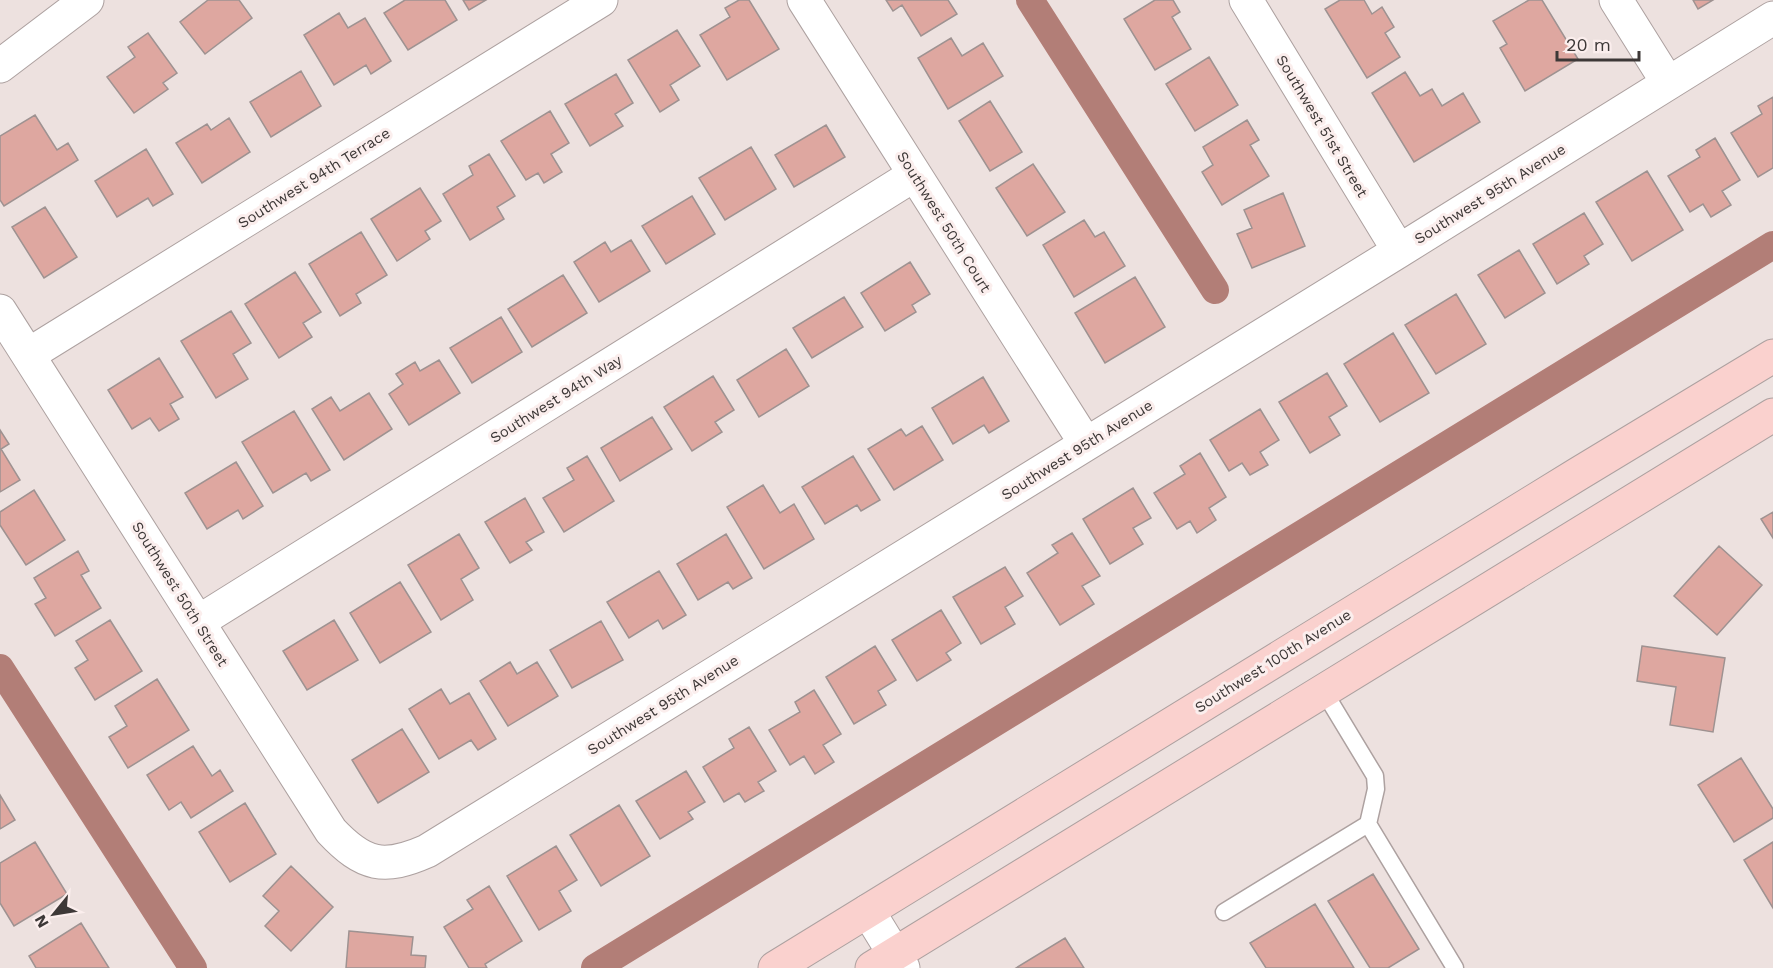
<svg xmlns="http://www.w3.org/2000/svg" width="1773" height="968" font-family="'Work Sans',sans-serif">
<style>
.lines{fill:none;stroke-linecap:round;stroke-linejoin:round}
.canal{stroke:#b27e77;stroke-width:28}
.building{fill:#dea7a0;stroke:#9e9291;stroke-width:1.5}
.lane-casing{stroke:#ada1a0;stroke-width:19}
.street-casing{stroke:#ada1a0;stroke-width:35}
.secondary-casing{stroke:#ada1a0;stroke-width:35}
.lane{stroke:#fff;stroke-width:16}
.street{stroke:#fff;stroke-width:33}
.secondary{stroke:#fad1ce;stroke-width:33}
.labels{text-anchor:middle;stroke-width:6;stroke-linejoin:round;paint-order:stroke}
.street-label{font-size:15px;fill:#3d3837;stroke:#fbeeed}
</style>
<rect width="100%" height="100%" fill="#ede1df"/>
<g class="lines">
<path class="canal" d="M1030 0 1215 290
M0 668 193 968
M595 968 1773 245"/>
</g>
<path class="building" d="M208 0H239L252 18 205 54 180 22Z
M405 0H445L457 20 408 50 384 13Z
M463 0H486L469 10Z
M739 0H749L779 49 727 80 700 35 730 17 725 8Z
M886 0H948L957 14 921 36 902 5 893 11Z
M1155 0H1173L1180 12 1172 17 1191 49 1155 70 1124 19Z
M1340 0H1364L1372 14 1382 7 1394 27 1385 33 1400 57 1367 78 1325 9Z
M1529 0H1542L1578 59 1525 91 1500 48 1507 44 1493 21Z
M1693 0H1713L1698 9Z
M339 13 348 28 365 18 391 61 371 74 366 65 334 85 304 35Z
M677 30 700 66 670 85 679 100 660 112 628 60Z
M148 33 177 73 163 83 168 89 134 113 107 77 135 57 128 47Z
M951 38 962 56 983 43 1003 76 948 109 918 58Z
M1209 57 1238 105 1195 131 1166 84Z
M301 71 321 106 271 137 250 102Z
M1405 72 1420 96 1432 89 1442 106 1463 93 1480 122 1414 162 1372 93Z
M616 74 633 103 615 114 623 126 590 146 565 104Z
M1773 97V168L1758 177 1731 133 1762 114 1758 106Z
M990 101 1022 152 990 171 959 121Z
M550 111 569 143 551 154 562 172 544 183 538 173 526 180 501 141Z
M35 115 57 150 68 143 78 160 4 206 0 200V136Z
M229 118 250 152 202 183 176 143 207 124 211 130Z
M1247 120 1259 140 1250 145 1269 176 1222 205 1202 172 1213 165 1203 147Z
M826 125 845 157 794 187 775 155Z
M1715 138 1740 180 1722 191 1731 205 1711 217 1703 204 1690 212 1668 176 1700 157 1696 150Z
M751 147 776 189 725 220 699 178Z
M146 149 173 194 153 206 148 198 117 217 95 181Z
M489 154 515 196 497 207 504 219 470 240 443 194 473 175 469 166Z
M1033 164 1065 212 1027 236 996 188Z
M1647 171 1683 230 1632 261 1596 202Z
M420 188 441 221 425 231 430 239 397 261 371 219Z
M1283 193 1305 246 1252 268 1237 234 1252 228 1244 210Z
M692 196 715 234 666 264 642 226Z
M45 207 77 257 44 278 12 227Z
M1584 213 1603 244 1584 256 1589 264 1557 284 1533 244Z
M1084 220 1095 237 1104 232 1125 266 1074 297 1043 245Z
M361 232 387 275 356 294 361 303 340 316 309 264Z
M631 240 650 271 599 302 574 262 605 242 611 252Z
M1519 250 1545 293 1505 318 1478 275Z
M910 262 930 294 912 305 916 312 885 331 861 293Z
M295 272 321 312 303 323 312 337 279 358 245 304Z
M563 275 587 313 532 347 508 309Z
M1135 277 1165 327 1105 363 1075 313Z
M1456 294 1486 344 1436 374 1405 325Z
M844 297 863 327 812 358 793 328Z
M231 311 251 343 233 354 248 379 216 398 181 341Z
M501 317 522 352 472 383 450 348Z
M1393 333 1429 393 1380 422 1344 364Z
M786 349 809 386 759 417 737 380Z
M159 358 183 397 170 404 179 419 159 431 150 418 132 429 108 390Z
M439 360 460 393 409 425 389 394 403 384 396 374 415 362 420 371Z
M1327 373 1347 406 1329 417 1340 435 1310 453 1279 402Z
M713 376 734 410 715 422 722 432 692 451 664 407Z
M983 377 1009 421 989 433 984 425 953 444 932 408Z
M369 393 392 429 344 460 312 409 331 397 340 411Z
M1260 409 1279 440 1260 452 1268 465 1250 475 1242 463 1229 471 1210 440Z
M294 411 330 470 311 481 306 473 273 493 242 442Z
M652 417 672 449 620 481 601 448Z
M922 426 943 460 894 490 868 449 901 429 906 436Z
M0 430 9 444 1 449 20 480 0 492Z
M1200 453 1226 497 1209 508 1216 520 1197 533 1190 521 1177 529 1154 493 1185 474 1180 466Z
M587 456 614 501 564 532 543 498 574 480 567 468Z
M853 456 880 500 861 511 857 505 825 524 802 487Z
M236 462 263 506 243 519 238 510 207 529 185 493Z
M763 485 780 513 794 504 814 539 764 569 727 507Z
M1133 488 1151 518 1133 528 1143 544 1110 564 1083 519Z
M34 490 65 540 26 565 0 525V512Z
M525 498 544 532 526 542 532 550 510 563 485 522Z
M1773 512V538L1761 519Z
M1072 533 1100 576 1082 586 1094 604 1060 625 1027 573 1058 553 1052 545Z
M459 534 479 568 461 579 473 600 441 620 408 565Z
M726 534 752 578 733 589 728 582 698 600 677 564Z
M1719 546 1762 585 1717 635 1674 596Z
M78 551 89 571 81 575 101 608 55 636 35 604 46 598 34 578Z
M1005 567 1023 596 1005 607 1015 624 981 644 953 597Z
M659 571 686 615 663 629 658 620 629 638 607 602Z
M400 582 431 632 380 663 350 613Z
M941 610 961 643 946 653 951 660 917 681 892 640Z
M110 620 142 671 95 700 75 668 88 660 76 641Z
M334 620 358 660 307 690 283 651Z
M601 621 623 660 572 688 550 650Z
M875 646 896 680 878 691 886 705 854 724 826 677Z
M1642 646 1725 658 1713 732 1670 725 1676 687 1637 681Z
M510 662 517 674 537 662 558 696 508 726 480 681Z
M157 679 189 730 128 768 109 737 127 726 115 706Z
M441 689 450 704 469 693 496 739 478 750 471 740 439 759 409 709Z
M814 690 841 734 823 745 834 762 815 774 804 756 790 765 769 730 800 712 795 702Z
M749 727 776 771 758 782 764 791 745 802 739 793 724 802 703 767 734 748 729 739Z
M402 729 429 772 378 803 352 760Z
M193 746 212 776 220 770 233 791 191 818 181 802 169 810 147 775Z
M1741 758 1773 809V818L1734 842 1698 785Z
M686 771 705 802 688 812 693 819 660 839 636 801Z
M0 795 15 820 0 829Z
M245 803 276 854 230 882 199 832Z
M619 805 650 856 601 886 570 835Z
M35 842 67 894 14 926 0 903V863Z
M1773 842V908L1744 860Z
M556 846 577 880 559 891 571 911 539 930 507 876Z
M291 866 333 907 291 951 265 926 279 911 263 896Z
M1373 874 1419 949 1388 968H1370L1328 901Z
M489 886 522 941 485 964 487 968H469L444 927 473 909 467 900Z
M1315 904 1354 968H1266L1250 943Z
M81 923 109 968H36L29 956Z
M349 931 413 937 411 955 426 956 425 968H346Z
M1065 938 1084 968H1016Z"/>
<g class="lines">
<g class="lane-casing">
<path id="lane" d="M1323 690 1375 776 1376 789 1368 824 1455 968
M1224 912 1368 824"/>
</g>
<g class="street-casing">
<path id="street" d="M804 0 1086 444
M1246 0 1399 251
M1616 0 1668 83
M0 66 87 0
M0 311 331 831C364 866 384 870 427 851L1399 251 1773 18
M28 355 601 0
M198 622 914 175
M868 911 903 968"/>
</g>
<g class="secondary-casing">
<path id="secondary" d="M775 968 1578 474 1773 356
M872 968 1773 415"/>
</g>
<use href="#lane" class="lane"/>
<use href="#street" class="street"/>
<use href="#secondary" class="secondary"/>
</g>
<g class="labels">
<g class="street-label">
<text transform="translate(1322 126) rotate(59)" y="5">Southwest 51st Street</text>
<text transform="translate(314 178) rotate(-32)" y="5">Southwest 94th Terrace</text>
<text transform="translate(1490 194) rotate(-32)" y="5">Southwest 95th Avenue</text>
<text transform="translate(944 222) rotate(58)" y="5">Southwest 50th Court</text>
<text transform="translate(556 399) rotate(-32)" y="5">Southwest 94th Way</text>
<text transform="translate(1077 450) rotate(-32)" y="5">Southwest 95th Avenue</text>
<text transform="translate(180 594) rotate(58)" y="5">Southwest 50th Street</text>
<text transform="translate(1273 661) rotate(-32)" y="5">Southwest 100th Avenue</text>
<text transform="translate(663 705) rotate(-32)" y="5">Southwest 95th Avenue</text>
</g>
</g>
<g transform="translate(54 914) rotate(240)" stroke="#fbeeed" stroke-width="4.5" paint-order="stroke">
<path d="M0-4.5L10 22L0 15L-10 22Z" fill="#3d3837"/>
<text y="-9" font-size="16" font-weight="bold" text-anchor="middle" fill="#3d3837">N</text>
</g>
<path d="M1557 51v9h82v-9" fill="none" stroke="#3d3837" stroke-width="3"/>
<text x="1566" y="51" font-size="18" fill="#3d3837" stroke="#fbeeed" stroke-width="4.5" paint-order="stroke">20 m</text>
</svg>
